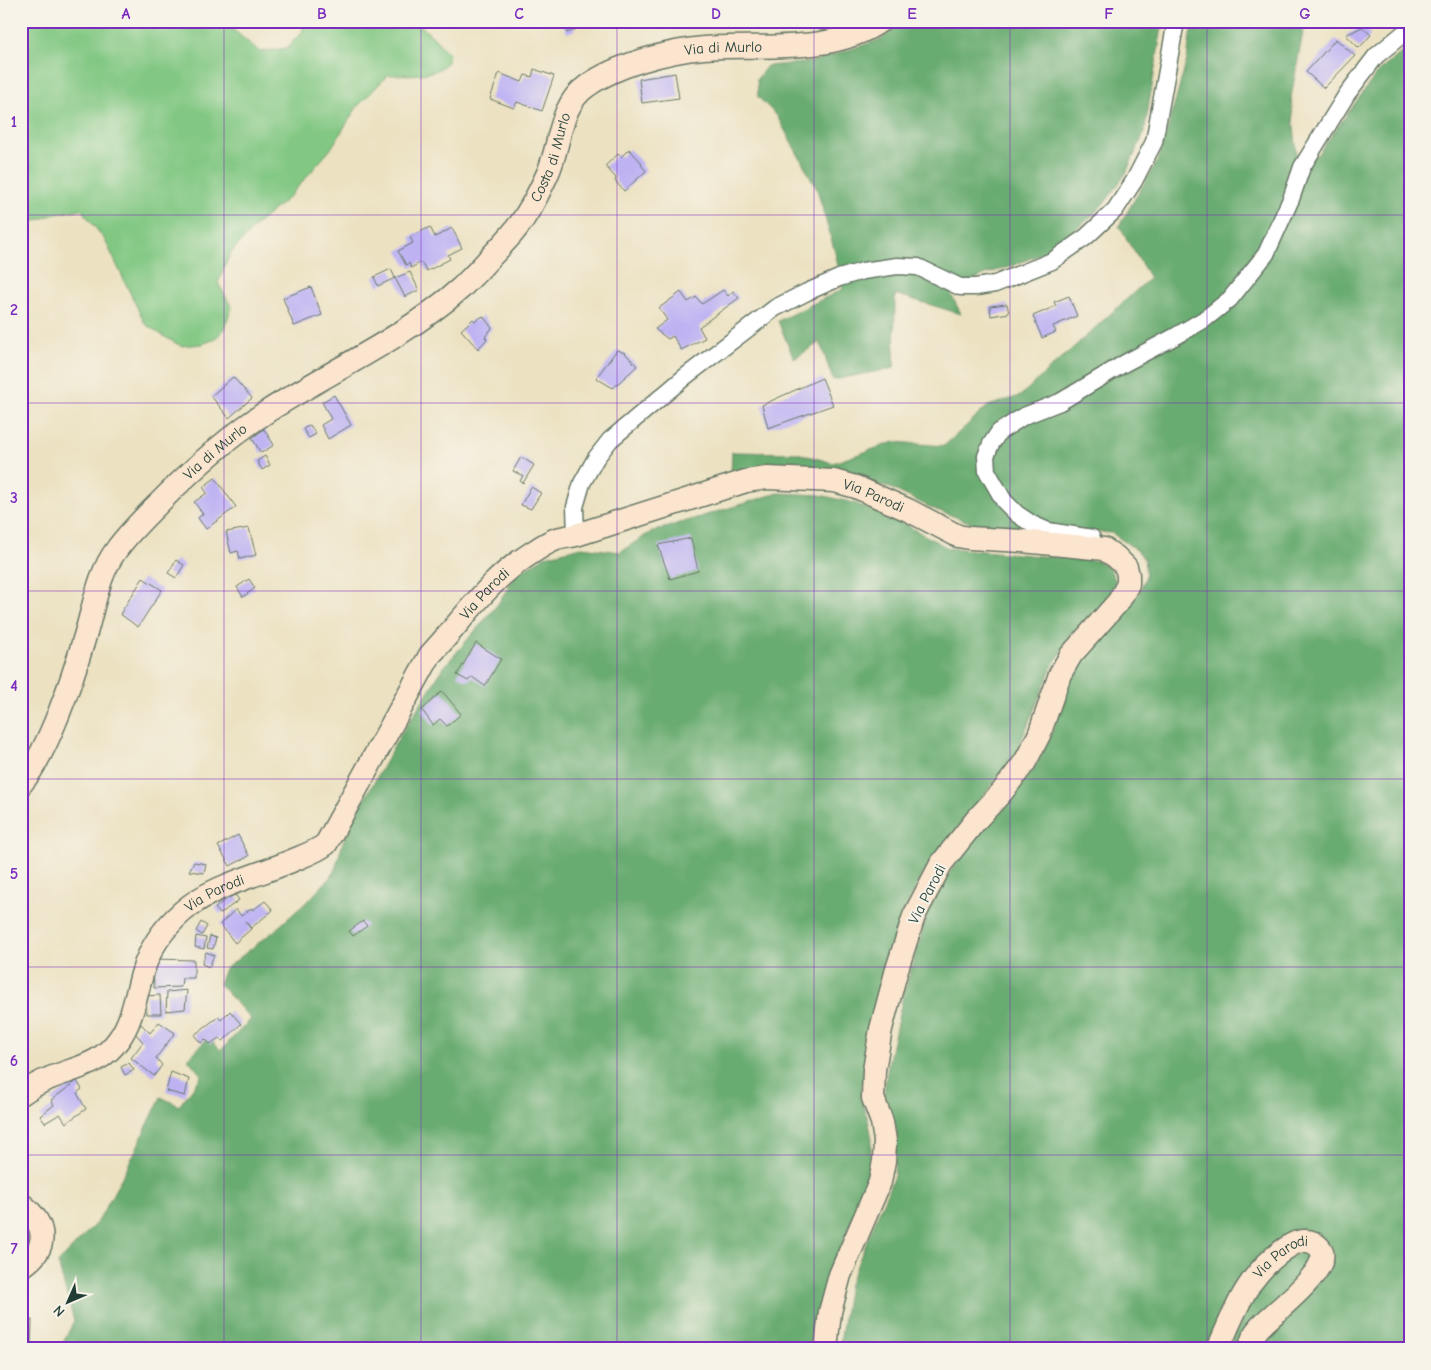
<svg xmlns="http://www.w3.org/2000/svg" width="1431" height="1370" font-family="'Comic Neue',sans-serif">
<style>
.green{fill:#82c883;stroke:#50825c}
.forest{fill:#69ac71;stroke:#447452}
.building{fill:#beb2f3}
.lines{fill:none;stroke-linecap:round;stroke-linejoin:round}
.street-casing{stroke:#677766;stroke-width:19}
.secondary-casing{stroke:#677766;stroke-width:25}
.street{stroke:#fff;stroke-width:16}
.secondary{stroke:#fbe5cf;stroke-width:22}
.grid{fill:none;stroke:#7b2cbf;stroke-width:1;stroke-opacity:0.55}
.labels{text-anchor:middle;stroke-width:4;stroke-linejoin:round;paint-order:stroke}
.street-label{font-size:15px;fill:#1f3d34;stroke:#f7f3e8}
.neatline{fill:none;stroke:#7b2cbf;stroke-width:2}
.grid-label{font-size:16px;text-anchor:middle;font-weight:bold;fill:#7b2cbf}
</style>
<rect width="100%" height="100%" fill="#f7f3e8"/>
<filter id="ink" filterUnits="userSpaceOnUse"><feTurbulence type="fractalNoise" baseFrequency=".02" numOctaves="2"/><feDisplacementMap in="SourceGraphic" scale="10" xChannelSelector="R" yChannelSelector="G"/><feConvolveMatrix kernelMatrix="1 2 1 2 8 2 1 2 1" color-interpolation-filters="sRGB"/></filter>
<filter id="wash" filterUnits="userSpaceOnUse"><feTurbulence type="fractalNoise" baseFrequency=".0096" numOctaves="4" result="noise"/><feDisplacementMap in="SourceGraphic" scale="20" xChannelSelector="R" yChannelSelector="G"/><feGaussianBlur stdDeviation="1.12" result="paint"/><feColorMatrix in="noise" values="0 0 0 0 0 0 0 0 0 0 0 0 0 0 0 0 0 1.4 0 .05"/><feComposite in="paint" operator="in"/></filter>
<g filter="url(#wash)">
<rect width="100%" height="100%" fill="#ece2c2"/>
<path class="green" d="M21 21H224L225 23 260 52 287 48 303 31V21H416L434 38 449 54C447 79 406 74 388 75L357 107 330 150 289 197 257 224 230 254 218 283 232 308 223 331 213 340 202 344 181 346 165 337 145 324 105 240 81 209 52 215 21 226Z"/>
<path class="forest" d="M903 21H1163L1144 133 1126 173 1110 196 1094 214 1067 237 1041 254 1009 267 986 274 950 292 961 314 895 294 894 368 833 380 820 342 794 359 778 321 843 289 836 256 817 189 777 116 758 97 757 79 767 66 812 62 882 39Z
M1192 21H1305L1291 97 1297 156 1309 160 1317 155 1378 72 1410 46V1349H1261L1266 1335 1330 1269C1335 1253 1333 1247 1321 1236L1248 1268 1231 1293 1206 1349H839L849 1284 894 1176 897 1131 884 1092 889 1060 903 996 929 909 948 875 968 847 1003 809 1037 764 1051 735 1078 660 1127 608 1138 595 1146 576 1144 559 1138 551 1112 533 975 524 934 509 888 487 830 475 731 474 732 452 797 453 833 463 894 442 944 446 988 406 1020 396 1150 278 1119 226 1159 158 1187 60Z
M778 493 820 495 854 503 906 525 948 548 1098 561 1110 569 1116 582 1110 595 1073 636 1053 664 1015 756 934 857 918 883 903 913 875 1009 866 1053 860 1098 868 1119 872 1139 868 1177 822 1297 815 1326 814 1349H60L74 1321 58 1263 99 1220 130 1162 161 1097 179 1106 202 1076 188 1059 208 1038 221 1050 251 1019 219 984 225 969 274 931 311 898 334 873 346 832 401 734 444 667 498 604 516 574 545 556 582 547 620 552 651 532Z
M1304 1249 1312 1255V1261L1241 1349H1228L1253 1297 1284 1260Z"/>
<g id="blocks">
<path class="building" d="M562 21H573L575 30 567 33Z
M1362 27 1371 35 1359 48 1346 35Z
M1336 39 1355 56 1324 88 1306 72Z
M534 69 554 76 542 111 517 102 514 108 490 99 499 73 522 82 525 75 532 77Z
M675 73 679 98 642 103 639 79Z
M629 149 642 163 641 165 646 171 624 191 615 181 616 178 605 166 618 154 621 157Z
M430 227 435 237 452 228 462 248 448 255 450 259 427 271 421 262 411 268 409 263 406 265 398 251 413 243 410 237Z
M391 269 395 278 378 286 374 277Z
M410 272 419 290 405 297 395 278Z
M311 287 322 315 294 326 283 298Z
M723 290 728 296 733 291 739 298 699 327 705 338 681 350 673 336 668 339 655 329 667 320 659 308 681 292 688 302 696 297 702 304Z
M1069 296 1077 316 1053 326 1056 332 1042 338 1033 316 1056 306 1054 302Z
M1007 304 1009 313 991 316 990 306Z
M483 316 492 328 485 337 487 339 478 349 461 330 473 319 475 321Z
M617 350 625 353 637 366 613 388 596 378Z
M233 377 252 398 229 418 211 396Z
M822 378 833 405 768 428 762 405Z
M334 395 351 425 328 439 321 425 331 419 322 402Z
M310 425 316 434 309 438 303 429Z
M264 429 274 445 261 453 252 438Z
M265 456 270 465 262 470 257 461Z
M521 457 534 465 523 483 520 481 523 476 513 471Z
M215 478 236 507 206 529 198 518 203 514 194 502 207 493 203 487Z
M531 487 541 493 531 509 521 505Z
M249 528 256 555 240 559 238 551 231 553 226 532Z
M691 538 698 571 670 579 658 545Z
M176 560 184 565 176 578 168 573Z
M143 578 162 590 138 627 120 614Z
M249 579 255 588 243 597 237 587Z
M476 643 501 659 485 686 472 677 468 681 457 675Z
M442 691 461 714 447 726 440 719 433 725 422 710Z
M238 835 249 856 230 866 218 846Z
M194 862 206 864 204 873 189 871Z
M234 893 239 900 220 914 215 908Z
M265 901 273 910 251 928 245 921 251 929 235 943 220 924 236 909 241 916 252 908 253 910Z
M363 921 367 926 353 936 349 931Z
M201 922 207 926 202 935 196 931Z
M196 936 206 938 204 949 195 947Z
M210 936 216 938 213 949 207 948Z
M206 952 214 955 209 967 202 964Z
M153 959 194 960V978H182L181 987 154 988Z
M187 990 185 1009 166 1011 167 992Z
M160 995 161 1014H147L146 996Z
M230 1011 241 1024 223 1041 219 1038 210 1044 205 1039 201 1043 194 1035 218 1017 221 1020Z
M159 1022 175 1033 156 1058 162 1065 154 1076 131 1058 143 1042 135 1033 141 1024 150 1033Z
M129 1063 134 1070 125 1075 121 1067Z
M171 1072 189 1079 185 1096 166 1091Z
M77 1081 82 1089 77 1093 86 1109 66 1123 60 1114 45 1123 40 1116 54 1105 51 1100Z
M21 1320H32L31 1349H21Z"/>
</g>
</g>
<g filter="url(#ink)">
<use href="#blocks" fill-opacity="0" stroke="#677766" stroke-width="1"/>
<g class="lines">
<g class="street-casing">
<path id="street" d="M576 535 575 507 582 483 596 458 610 440 686 376 775 308 807 292 839 278 863 271 897 266 918 267 960 287H976L995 284 1052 261 1086 237 1115 210 1134 181 1154 142 1176 21
M1092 538 1048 531 1032 524 1017 514 1004 501 987 471 986 456 991 444 999 432 1024 416 1060 402 1125 363 1176 336 1205 319 1230 299 1266 254 1291 199 1302 167 1347 94 1376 56 1410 28"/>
</g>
<g class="secondary-casing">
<g id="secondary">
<path id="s1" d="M21 784C48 753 73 677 85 636 94 607 98 574 117 549 130 531 147 515 163 499 196 466 229 436 268 411 332 370 403 339 461 288 470 279 479 270 487 261 501 246 517 231 527 213 535 201 541 188 547 175 561 146 558 106 587 86 616 65 668 51 704 48 759 44 833 55 880 21"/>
<path id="s2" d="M21 1094C30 1088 38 1083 48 1079 76 1067 100 1066 119 1039 133 1020 136 993 143 971 150 947 164 928 182 912 214 884 258 876 296 859 306 855 317 851 326 844L430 655C465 618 486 582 530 554 538 549 546 543 554 540 560 537 569 537 576 535L746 481 767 478 813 480 834 481 856 487 908 510 958 536 969 538 1022 541 1104 549 1116 557 1126 567 1128 575V584L1119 601 1071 655 1060 674 1039 735 1025 762 1002 792 976 820 941 864 914 916 897 969 881 1029 874 1070 873 1098 882 1122 885 1141 884 1161 880 1182 840 1275 830 1312 826 1349"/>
<path d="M21 1204C47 1224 50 1248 21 1267"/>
<path id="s3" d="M1218 1349C1235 1311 1246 1277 1282 1251 1289 1246 1297 1240 1306 1241 1311 1241 1316 1244 1319 1247 1338 1266 1270 1315 1259 1328 1254 1333 1251 1342 1250 1349"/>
</g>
</g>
<use href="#street" class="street"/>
<use href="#secondary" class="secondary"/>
</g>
</g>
<path class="grid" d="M224 21V1349M421 21V1349M617 21V1349M814 21V1349M1010 21V1349M1207 21V1349M21 215H1410M21 403H1410M21 591H1410M21 779H1410M21 967H1410M21 1155H1410"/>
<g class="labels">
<g class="street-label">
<text dy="5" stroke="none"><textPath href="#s1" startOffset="1076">Via di Murlo</textPath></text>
<text dy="5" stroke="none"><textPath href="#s1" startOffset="851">Costa di Murlo</textPath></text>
<text dy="5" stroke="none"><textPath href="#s1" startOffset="394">Via di Murlo</textPath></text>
<text dy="5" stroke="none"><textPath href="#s2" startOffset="1136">Via Parodi</textPath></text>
<text dy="5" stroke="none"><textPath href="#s2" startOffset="716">Via Parodi</textPath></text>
<text transform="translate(927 894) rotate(-63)" y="5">Via Parodi</text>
<text dy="5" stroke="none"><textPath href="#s2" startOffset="296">Via Parodi</textPath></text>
<text dy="5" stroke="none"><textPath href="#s3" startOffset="115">Via Parodi</textPath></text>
</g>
</g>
<rect width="1431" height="1370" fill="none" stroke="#f7f3e8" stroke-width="55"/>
<g transform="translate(68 1302) rotate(225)" stroke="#f7f3e8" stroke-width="4" paint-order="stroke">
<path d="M0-4L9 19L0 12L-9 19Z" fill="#1f3d34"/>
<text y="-8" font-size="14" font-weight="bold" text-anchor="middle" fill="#1f3d34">N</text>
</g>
<rect x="28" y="28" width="1376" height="1314" class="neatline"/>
<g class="grid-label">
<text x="126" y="19">A</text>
<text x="322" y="19">B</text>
<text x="519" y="19">C</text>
<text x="716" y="19">D</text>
<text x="912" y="19">E</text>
<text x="1109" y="19">F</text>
<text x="1305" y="19">G</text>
<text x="14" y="127">1</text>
<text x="14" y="315">2</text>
<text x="14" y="503">3</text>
<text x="14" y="691">4</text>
<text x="14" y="879">5</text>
<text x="14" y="1066">6</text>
<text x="14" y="1254">7</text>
</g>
</svg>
